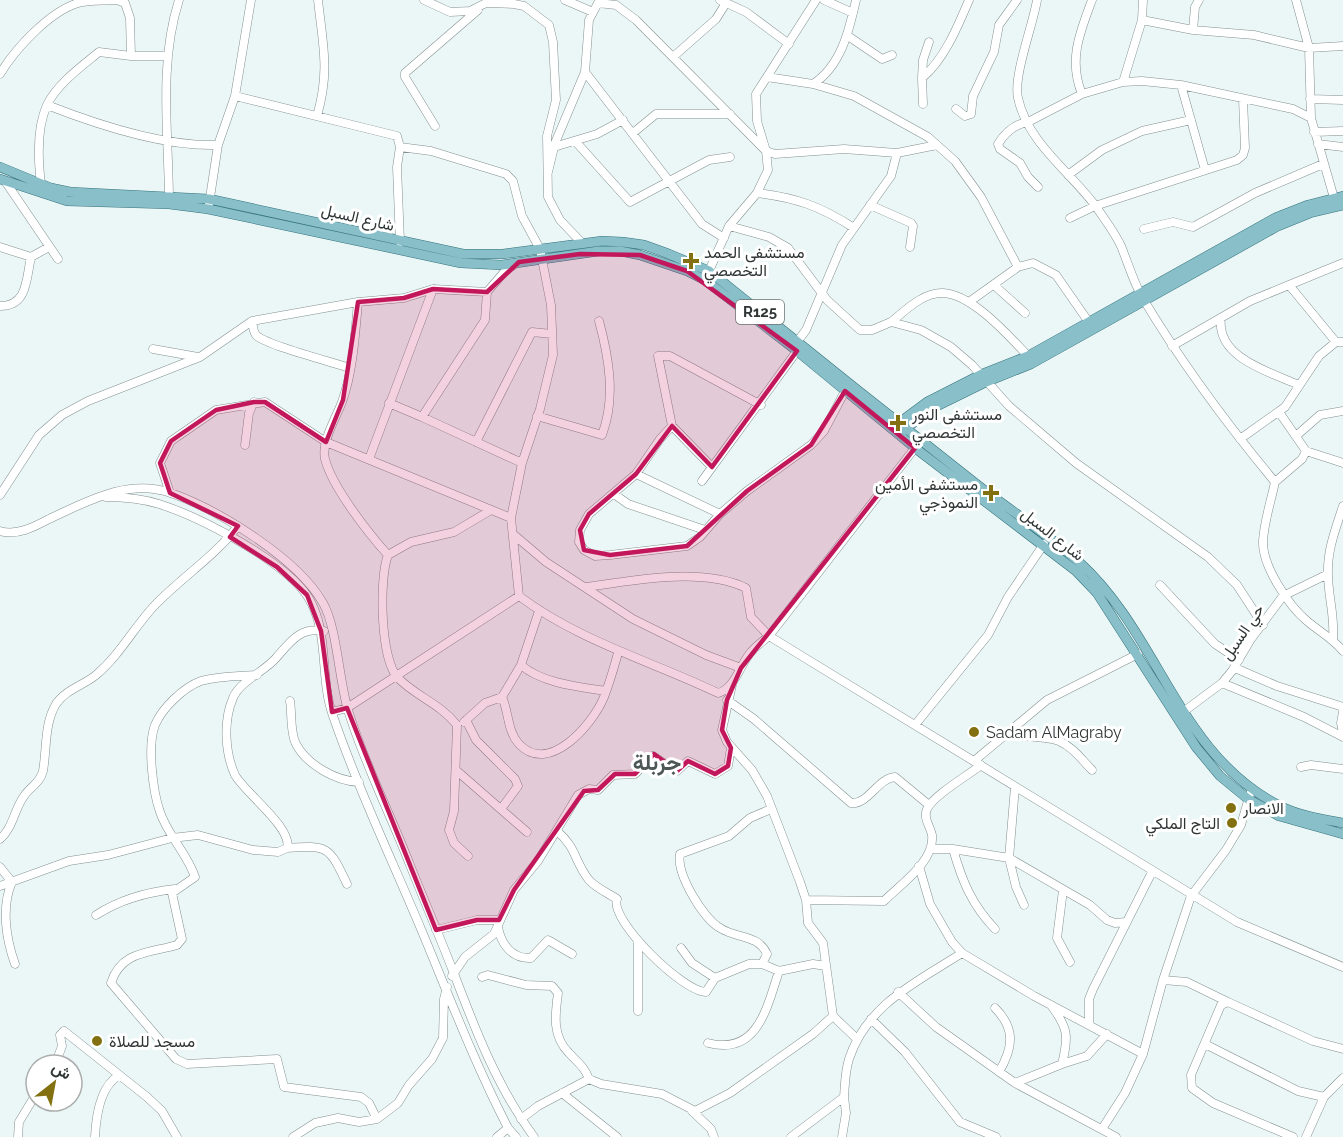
<svg xmlns="http://www.w3.org/2000/svg" width="1343" height="1137" font-family="Raleway,Vazirmatn,sans-serif">
<style>
.lines{fill:none;stroke-linecap:round;stroke-linejoin:round}
.minor-casing{stroke:#859090;stroke-width:9}
.major-casing{stroke:#36737d;stroke-width:10}
.minor{stroke:#fff;stroke-width:8}
.major{stroke:#88bfc9;stroke-width:9}
.marked{fill:#c2185b;fill-opacity:0.2;stroke:#c2185b;stroke-width:4.5;stroke-linejoin:round}
.poi-dot{fill:#837111;stroke:#fff;stroke-width:2}
.labels{text-anchor:middle;stroke-width:6;stroke-linejoin:round;paint-order:stroke}
.shield{fill:#fff;stroke:#6d7171;stroke-width:1.5}
.shield-label{font-size:15px;font-weight:bold;fill:#2f3434}
.street-label{font-size:16px;fill:#2f3434;stroke:#fff}
.poi-label{font-size:16px;fill:#2f3434;stroke:#fff;text-anchor:start}
.district-label{font-size:22px;font-weight:bold;fill:#4c5756;stroke:#fff}
</style>
<rect width="100%" height="100%" fill="#eaf7f6"/>
<g class="lines">
<g class="minor-casing">
<path id="minor" d="M117 0 125 3 130 18 131 56
M424 0 450 12 470 11 486 3 514 4 524 6 549 25 553 42 556 100 547 136 548 197 560 220 582 243
M565 0 593 12
M720 0 746 12 789 44
M824 0 853 13
M1037 0C1033 25 1013 76 1018 98 1028 144 1071 172 1097 208 1105 220 1115 233 1121 246 1128 263 1133 281 1142 297 1181 362 1226 423 1275 482 1271 501 1264 522 1263 541 1262 566 1289 606 1307 621 1320 632 1332 638 1343 651
M1296 0 1309 48 1311 118 1334 198
M1142 20 1193 30 1254 35 1309 48 1343 46
M1193 30 1195 7 1199 0
M848 36 882 59 892 55
M673 57 716 19 726 3
M585 72 702 224 724 238
M0 74C15 49 49 12 78 3 89 0 104 1 116 0
M767 77 813 84C841 66 849 31 856 0
M922 78 923 60 929 42
M1123 82 1142 20 1143 0
M813 84 854 96 928 137 955 161 981 197 1018 267
M1181 85 1205 170
M1082 94C1068 60 1080 32 1092 0
M235 96 251 0
M1310 99 1343 100
M923 104 922 78C944 60 958 26 969 0
M47 105C98 125 164 147 218 145
M956 109 965 116 971 114 973 96 994 52 999 25 1017 0
M317 116C330 71 323 46 318 0
M435 126 405 77V73L478 10
M1314 132 1343 131
M633 133 656 114H730
M576 142 630 202 709 160 730 157
M1318 144 1343 147
M400 147 431 151 506 174 513 181 522 216 540 249 551 305 553 355 540 409 522 463 511 518 519 596C579 641 651 661 718 693 735 689 740 664 751 652 756 646 763 641 769 636L1237 922 1343 967
M554 147 597 134 623 120
M548 172 555 143 585 72 589 20 598 3 616 5 636 20 766 151 775 154 844 149 897 153 937 145
M1068 175 1102 150 1142 131 1191 120
M5 181 58 259
M41 184C38 160 37 127 47 105 57 84 82 66 99 52L131 56H167
M1038 187 1028 177 1020 163 1000 149 998 144C1005 133 1014 124 1028 122L1082 94 1123 82 1142 81 1181 85 1293 109 1311 118
M757 193C797 198 820 206 854 228
M169 203C169 135 158 66 179 0
M209 204 218 145 235 96 397 136 400 147 397 167 400 242
M870 205 911 223 913 226 910 247
M1070 218 1095 206 1237 160 1243 155 1245 148 1243 99
M729 226 769 237 788 248 827 300 860 330H872L891 322 921 330 951 347 972 365 1009 406 1076 463 1208 557 1237 585 1263 625
M1144 229 1173 222 1193 227 1255 193 1323 164
M0 247 31 257
M705 280 729 226 757 193 768 170 766 151 757 121 756 94 816 0
M995 286 1025 313
M487 292 485 320 422 417 522 463
M358 302C355 336 353 371 342 402 336 418 321 442 325 459 332 487 369 534 388 555 379 578 380 659 398 678 417 697 439 703 457 725L454 811 449 830 454 843 468 856
M969 302 1018 267 1033 263 1056 275 1088 321
M0 306C28 306 26 279 31 257L49 247
M1221 318C1216 358 1270 372 1299 385
M252 321C253 326 253 331 256 335 265 345 332 362 350 368
M891 322C905 311 923 292 943 293 972 294 1009 336 1028 356
M797 342 806 330 842 245 891 176 897 153
M1336 342 1289 285 1343 263
M1172 346 1250 301 1289 285
M153 349 198 357
M389 403 422 417
M537 416 602 435C616 398 609 358 599 321
M672 426 658 356H670L761 405
M1296 436 1320 415 1343 411
M1240 439 1285 407 1319 356 1336 342H1343
M476 442 532 332 552 334
M245 445 249 413 254 402
M1306 451 1343 463
M369 459 433 289
M712 467 672 426 660 439 636 474 720 514
M636 474 589 514 580 530 579 542 584 550 595 556 610 555 687 546 700 537 720 514 747 491 811 445 824 431 845 391
M702 481 797 351
M1275 482 1302 459 1306 451 1279 412
M170 493 160 463 171 441 216 410 265 402 326 442 511 518
M614 494 628 504 705 530
M0 495 39 435 62 415 88 401 200 357 252 321 358 302 404 298 433 289 487 292 506 270 517 263
M106 497C123 497 143 499 159 504 200 517 285 561 308 597 330 632 319 677 333 716 358 788 391 858 421 929 449 996 475 1064 508 1128L516 1137
M0 531C17 536 34 527 49 519 88 501 128 478 171 493 219 510 298 559 323 603 337 627 339 681 348 710 364 763 390 813 410 865 424 900 439 935 453 971 475 1029 497 1087 534 1137
M513 534 546 562 633 619 706 655 741 668
M388 555 411 542 454 532 491 510
M1160 585 1215 644 1239 660
M587 587C634 580 703 567 746 588L751 617 769 636 918 444
M539 611 521 665 502 697C509 712 507 731 519 744 549 776 593 724 604 697 610 682 614 667 618 653
M1333 639C1335 616 1328 596 1328 574 1327 550 1336 528 1343 506
M521 665C541 683 580 687 606 691
M1235 668 1277 686 1343 707
M257 675C239 676 218 676 201 681 184 687 162 708 155 725 147 746 153 792 160 812 168 836 187 853 195 877L172 893 182 939 177 945C149 953 121 951 111 983L176 1059 187 1064 277 1059 284 1087 361 1097 369 1103 377 1119
M1222 683 1304 717 1343 737
M727 700 754 719 851 803C868 805 878 778 895 777L929 805
M290 701C292 713 290 733 296 744 307 765 336 781 359 782
M332 712 347 708 519 596
M1183 712 1222 683 1232 671 1251 639 1283 596 1328 574
M1343 712 1341 723 1343 733
M466 720 476 740 515 779 518 786 501 809
M464 722 485 703 502 697
M915 725 988 635 1008 597 1044 544
M1011 732C1027 739 1043 735 1059 741 1073 747 1082 760 1092 770
M974 761 1047 700 1138 654
M1301 767 1311 765 1343 769
M457 771 527 832
M1015 787 1009 858 1090 905 1107 920 1115 923 1126 922
M557 831C577 848 574 861 589 880 596 888 608 893 617 899 609 920 683 992 706 992L715 978 749 964H762L779 971 813 964 826 966
M0 839C13 828 14 810 24 796 31 786 40 783 43 771 47 749 44 724 56 704 65 690 84 685 96 675 120 655 134 627 155 605 182 577 215 556 238 526
M287 848C328 845 329 846 347 884
M931 849H953L1009 858 1016 887 1024 905
M953 849C962 881 972 905 995 929
M919 866 930 904 952 942 962 953 1034 996 1143 1054
M0 867 12 882C1 907 6 939 15 964
M0 886 69 861 108 855 172 838 198 835 253 850 278 852 287 848C293 828 244 792 235 775 225 753 223 721 233 698 240 681 264 672 276 658 291 641 300 627 324 631
M1063 890 1057 938 1070 962
M806 900 884 901C901 884 935 861 932 835 930 826 923 818 927 809 934 795 967 776 981 765
M96 915C121 899 147 892 175 889
M498 927C501 944 512 959 531 958L548 940 572 954
M436 930 477 920H499
M638 941V1011
M681 948 692 963 715 978
M762 964 767 954C758 934 737 939 720 928 703 918 676 874 680 854L729 836 750 818 771 809
M452 976 465 957 494 934 514 890 538 861 578 795 589 789 598 790 613 775 635 774 653 756 674 770 677 771 688 761 715 774 728 766 731 748
M482 977 488 975 526 985 552 986 558 993C555 1015 552 1036 569 1053 578 1063 584 1066 589 1079
M1163 980 1187 982 1228 1002
M898 992 936 1027 1015 1083 1116 1137
M995 1008C1016 1029 1013 1048 999 1072
M833 1016 857 1039
M871 1019 905 1052 960 1122 996 1137
M1089 1025V999L1093 989 1152 872
M708 1043C758 1056 767 1007 779 971
M1205 1044 1298 1091 1324 1097
M1062 1064 1087 1056 1107 1034
M55 1065 62 1046 60 1035 64 1031 147 1097 162 1111 177 1137
M1015 1083 1062 1064C1069 1036 1068 1028 1051 1005
M562 1093 617 1137
M692 1111 711 1129 714 1137
M521 1119 538 1106 589 1079 601 1084 662 1094 695 1111 730 1093 813 1034 833 1016 823 943 808 923 806 900 800 882 767 796 752 770 727 742 722 730 732 685
M1102 1129 1125 1093 1143 1054 1163 980 1191 896 1226 850 1241 825 1250 794
M18 1137 19 1122 36 1094
M95 1137C96 1117 100 1087 118 1076
M293 1137 315 1123 338 1118 359 1122 377 1119 398 1103 409 1085 432 1059 443 1038 444 999 447 987
M497 1137 508 1128
M791 1137 844 1097C845 1085 845 1071 849 1059 867 1004 917 982 962 953
M842 1137 846 1113 844 1097
M1293 1137 1213 1103 1192 1088 1191 1075 1221 1005 1228 1002 1313 1041 1343 1049
M1306 1137 1324 1097 1343 1078"/>
</g>
<g class="major-casing">
<path id="major" d="M0 167 51 188 70 192 209 199 463 254H503L602 241 623 242 644 245 669 254 709 271C797 342 886 413 975 483 1009 510 1047 533 1079 562 1160 635 1178 756 1282 807 1301 816 1322 819 1343 823
M0 179 67 201 169 204 208 209 461 263 502 265 599 251H620L640 255 687 271 705 280 797 351 915 448 1076 571 1097 593 1196 747 1220 776 1248 799 1279 816 1343 834
M896 425 927 402 980 375 1028 356 1275 218 1308 205 1343 196
M903 431 931 409 986 382 1031 364 1278 226 1310 213 1343 205"/>
</g>
<use href="#minor" class="minor"/>
<use href="#major" class="major"/>
</g>
<path class="marked" d="M580 254 640 255 687 271 797 351 712 467 672 426 636 474 589 514 580 530 584 550 610 555 687 546 747 491 811 445 845 391 915 448 741 668 727 700 722 730 731 748 728 766 715 774 688 761 677 771 654 754 635 774H615L598 790 584 791 514 890 499 920H477L436 930 347 708 332 712 321 631 307 595 277 567 230 537 238 526 170 493 160 463 171 441 216 410 254 402H265L326 442 343 400 358 302 404 298 433 289 487 292 519 262Z"/>
<g class="poi-dot">
<path d="M688 252h6v6h6v6h-6v6h-6v-6h-6v-6h6z"/>
<path d="M895 414h6v6h6v6h-6v6h-6v-6h-6v-6h6z"/>
<path d="M988 484h6v6h6v6h-6v6h-6v-6h-6v-6h6z"/>
<circle cx="974" cy="732" r="6"/>
<circle cx="1231" cy="808" r="6"/>
<circle cx="1232" cy="823" r="6"/>
<circle cx="97" cy="1041" r="6"/>
</g>
<g class="labels">
<rect class="shield" x="736" y="300" width="48" height="24" rx="4.5"/>
<g class="shield-label">
<text x="760" y="317">R125</text>
</g>
<g class="street-label">
<text transform="translate(358 217) rotate(13)" y="6">شارع السبل</text>
<text transform="translate(1053 534) rotate(38)" y="6">شارع السبل</text>
<text transform="translate(1242 632) rotate(-56)" y="6">حي السبل</text>
</g>
<g class="poi-label">
<text x="704" y="258">مستشفى الحمد<tspan x="704" dy="18">التخصصي</tspan></text>
<text x="912" y="420">مستشفى النور<tspan x="912" dy="18">التخصصي</tspan></text>
<text x="978" y="490" text-anchor="end">مستشفى الأمين<tspan x="978" dy="18">النموذجي</tspan></text>
<text x="986" y="738">Sadam AlMagraby</text>
<text x="1243" y="814">الانصار</text>
<text x="1220" y="829" text-anchor="end">التاج الملكي</text>
<text x="109" y="1047">مسجد للصلاة</text>
</g>
<g class="district-label">
<text x="657" y="770">جربلة</text>
</g>
</g>
<g transform="translate(54 1083) rotate(31)"><circle r="28" fill="#ffffff" stroke="#acaeae" stroke-width="1.5"/>
<path d="M0-4.5L10 22L0 15L-10 22Z" fill="#837111"/>
<text y="-9" font-size="16" font-weight="bold" text-anchor="middle" fill="#2f3434">ش</text>
</g>
</svg>
